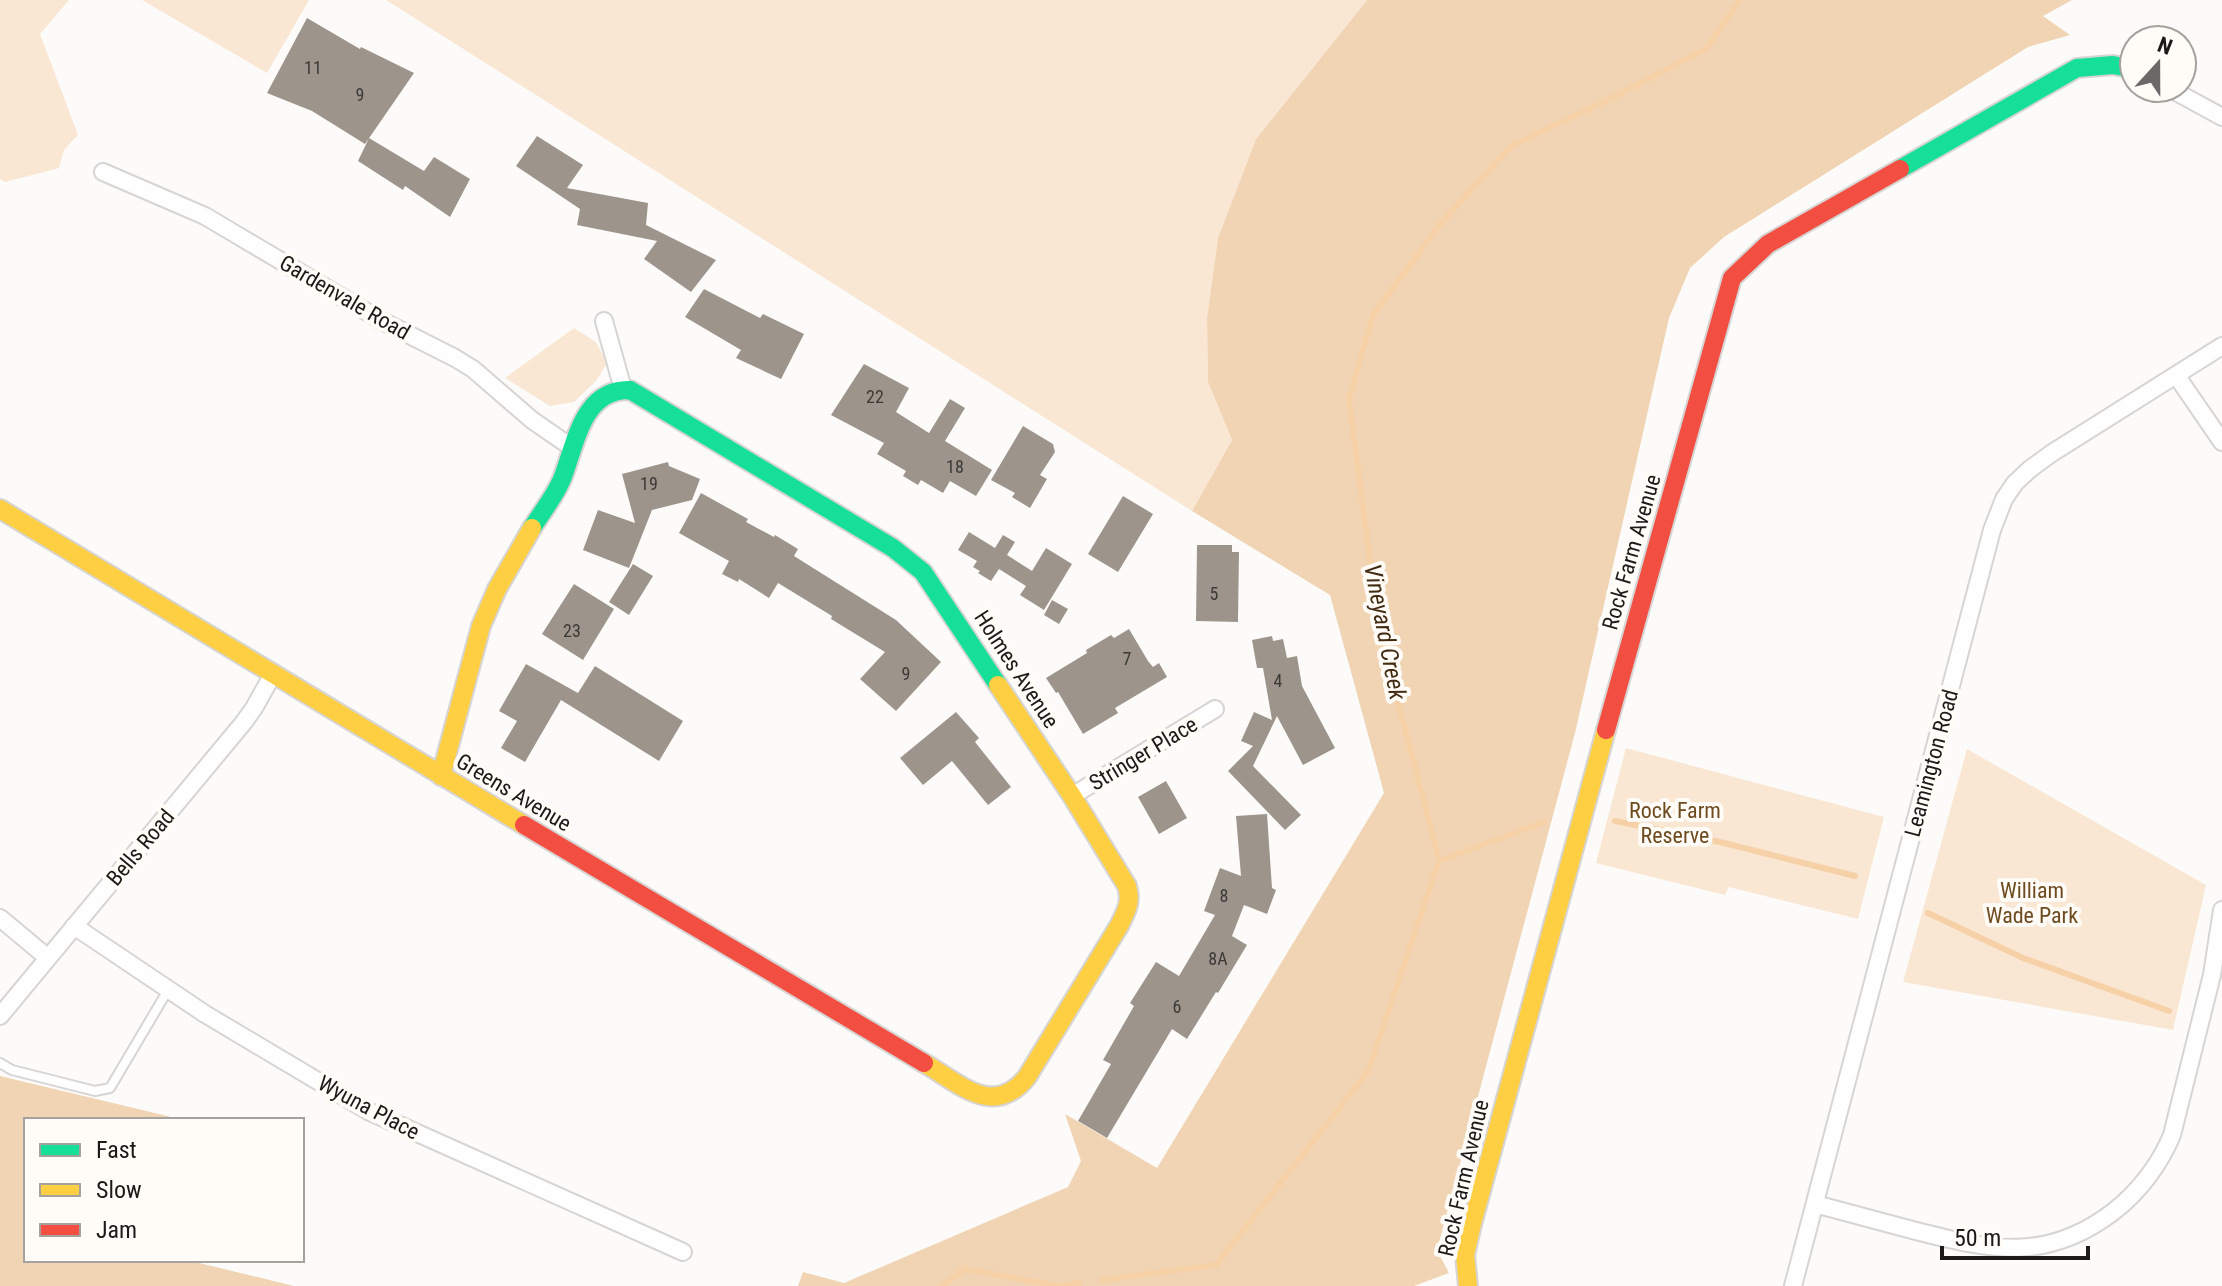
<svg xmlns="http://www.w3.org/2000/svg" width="2222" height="1286" font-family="'Roboto Condensed',sans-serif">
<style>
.green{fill:#fae7d3}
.forest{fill:#f1d4b4}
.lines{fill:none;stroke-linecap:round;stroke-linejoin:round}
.stream{stroke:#f6d1a8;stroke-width:6}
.building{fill:#9d958c}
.lane-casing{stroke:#d7d5d3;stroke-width:12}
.street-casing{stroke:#d7d5d3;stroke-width:20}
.fast-casing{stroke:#d7d5d3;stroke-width:22}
.slow-casing{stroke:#d7d5d3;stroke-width:22}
.jam-casing{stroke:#d7d5d3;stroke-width:22}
.lane{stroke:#fffefe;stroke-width:8}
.street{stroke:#fffefe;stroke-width:16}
.fast{stroke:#16e098;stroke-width:18}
.slow{stroke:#ffcf43;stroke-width:18}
.jam{stroke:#f24e42;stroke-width:18}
.labels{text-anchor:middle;stroke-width:8;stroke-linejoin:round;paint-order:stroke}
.number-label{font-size:18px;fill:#3c3936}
.street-label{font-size:22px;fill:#1b1a19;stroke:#fffbf7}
.park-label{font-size:22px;fill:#6e4b1f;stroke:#fffbf7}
.water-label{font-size:24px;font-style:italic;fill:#412c12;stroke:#fffbf7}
</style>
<rect width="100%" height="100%" fill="#fdfbf9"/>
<path class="green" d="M0 0H69L40 34 78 135 64 150 59 168 5 182 0 179Z
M142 0H309L267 73Z
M386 0H1367L1256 139 1218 238 1207 318 1208 382 1232 440 1192 511Z
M574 328 596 342 607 363 596 381 574 402 550 406 505 378Z
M1626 748 1884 817 1858 919 1729 887 1725 895 1596 863Z
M1967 749 2206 885 2173 1030 1903 982Z"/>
<path class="forest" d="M1367 0H2072L2043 16 2070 35 2028 47 1724 237 1690 268 1669 318 1575 733 1437 1250 1449 1273 1414 1286H798L803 1272 844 1283 1068 1187 1081 1161 1065 1114 1157 1168 1384 793 1330 595 1192 511 1232 440 1208 382 1207 318 1218 238 1256 139Z
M0 1076 184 1120H26V1260H199V1263L294 1286H0Z"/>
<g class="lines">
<path class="stream" d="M1615 821 1720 842 1855 876
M1439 861 1544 822
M1928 913 2023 958 2169 1011
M1102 1280 1216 1265 1369 1070 1439 861 1378 623 1349 399 1373 315 1441 223 1511 146 1608 100 1706 49 1740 0
M941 1286 965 1269 1059 1286 1080 1283"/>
</g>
<path class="building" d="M307 18 360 49 361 47 414 73 365 144 312 111 267 93Z
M537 136 583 165 567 188 648 203 646 225 716 260 691 292 644 259 657 241 577 225 580 209 516 166Z
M369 138 424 171 434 157 470 179 450 217 405 186 403 190 358 161Z
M704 289 760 318 763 314 804 334 781 379 736 358 741 350 685 317Z
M864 364 909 388 896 412 929 433 950 399 965 408 945 441 992 470 976 496 950 481 943 493 921 480 918 485 903 476 906 471 877 454 884 443 831 415Z
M1023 426 1053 444 1055 452 1040 475 1047 479 1030 508 1012 497 1015 493 991 480Z
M668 462 669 466 700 479 692 500 652 510 629 568 583 550 598 510 635 523 622 474Z
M701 493 748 519 746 522 774 537 775 535 798 549 794 556 896 620 941 662 896 711 860 679 885 652 831 619 832 616 778 583 769 598 739 579 738 582 722 574 729 561 679 533Z
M1123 496 1153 514 1118 572 1088 554Z
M969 532 995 548 1003 535 1015 542 1007 555 1032 571 1046 548 1072 564 1044 610 1020 595 1026 586 999 569 991 581 978 573 980 571 973 567 977 561 958 550Z
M1197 545H1232V552H1239L1238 622 1196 621Z
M633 564 653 576 629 615 609 602Z
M574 584 614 609 583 660 542 634Z
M1052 600 1068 609 1059 624 1044 615Z
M1129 629 1148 661 1153 667 1159 663 1167 677 1115 708 1118 713 1083 734 1058 692 1056 693 1046 678 1087 653 1086 650 1111 635 1114 638Z
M1272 636 1273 641 1283 639 1287 658 1297 656 1302 686 1335 748 1303 765 1277 716 1253 766 1301 815 1285 830 1228 771 1253 746 1241 741 1254 712 1272 720 1263 668H1257L1252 640Z
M526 664 578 693 595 666 683 721 659 761 561 700 525 762 501 748 517 721 499 711Z
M956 712 979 738 975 742 1011 787 988 805 952 761 923 785 900 758Z
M1166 781 1187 818 1159 834 1138 797Z
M1267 814 1272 888 1276 890 1267 914 1244 905 1232 936 1247 945 1218 993 1216 992 1187 1039 1172 1029 1107 1138 1078 1121 1111 1064 1103 1060 1134 1006 1130 1003 1156 962 1179 976 1215 915 1204 911 1220 868 1241 876 1236 816Z"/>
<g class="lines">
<g class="lane-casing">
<path id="lane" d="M0 1063 12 1070 95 1091 110 1088 168 990"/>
</g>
<g class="street-casing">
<path id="street" d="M2169 88 2222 117
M103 172 205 216 382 321 455 358 473 369 532 420 571 447
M604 321 623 389
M2176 375 2222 442
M1072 796 1215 709
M0 918 48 958
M74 926 205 1014 368 1111 683 1252
M0 1016 244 722 254 708 273 674
M1815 1204C1849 1213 1882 1222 1916 1231 1991 1250 2046 1263 2113 1212 2139 1192 2160 1164 2172 1135L2212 975 2222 910
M1793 1286 1992 530 2004 499 2015 483 2030 469 2052 453 2222 346"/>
</g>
<g class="fast-casing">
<path id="fast" d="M1900 169 2077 68 2113 65 2134 69
M532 528C542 512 555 496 562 479 576 444 582 389 630 390L893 548 923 572 998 685"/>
</g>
<g class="slow-casing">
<path id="slow" d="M0 509 524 825
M441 776 481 626 497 589 532 528
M924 1063C959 1083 993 1119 1027 1077L1119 926C1126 912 1132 902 1127 886L1072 796 998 685
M1468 1286 1465 1255 1472 1224 1606 730"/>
</g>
<g class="jam-casing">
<path id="jam" d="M1606 730 1732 278 1768 244 1900 169
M524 825 924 1063"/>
</g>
<use href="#lane" class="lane"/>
<use href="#street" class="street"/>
<use href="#fast" class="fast"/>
<use href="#slow" class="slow"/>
<use href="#jam" class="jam"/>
</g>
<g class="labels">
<g class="number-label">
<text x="313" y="74">11</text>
<text x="360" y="101">9</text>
<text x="875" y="403">22</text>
<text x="955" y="473">18</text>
<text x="649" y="490">19</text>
<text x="1214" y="600">5</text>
<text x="572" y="637">23</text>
<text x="1127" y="665">7</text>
<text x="906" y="680">9</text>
<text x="1278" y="687">4</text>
<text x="1224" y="902">8</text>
<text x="1218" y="965">8A</text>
<text x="1177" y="1013">6</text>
</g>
<g class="street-label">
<text transform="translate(345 297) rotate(30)" y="8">Gardenvale Road</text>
<text transform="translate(1631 552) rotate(-74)" y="8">Rock Farm Avenue</text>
<text transform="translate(1017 669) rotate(57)" y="8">Holmes Avenue</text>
<text transform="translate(1143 753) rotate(-31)" y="8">Stringer Place</text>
<text transform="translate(1931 763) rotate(-75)" y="8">Leamington Road</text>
<text transform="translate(514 792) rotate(31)" y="8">Greens Avenue</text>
<text transform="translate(140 847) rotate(-50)" y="8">Bells Road</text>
<text transform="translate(369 1107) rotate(28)" y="8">Wyuna Place</text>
<text transform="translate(1463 1178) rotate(-77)" y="8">Rock Farm Avenue</text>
</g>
<g class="park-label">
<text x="1675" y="818">Rock Farm<tspan x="1675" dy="25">Reserve</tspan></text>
<text x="2032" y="898">William<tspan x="2032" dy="25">Wade Park</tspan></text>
</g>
<g class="water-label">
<text transform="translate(1385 632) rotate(79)" y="8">Vineyard Creek</text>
</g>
</g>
<rect x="24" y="1118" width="280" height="144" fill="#fffbf7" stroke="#a4a19e" stroke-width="2"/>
<rect x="40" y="1144" width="40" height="12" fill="#16e098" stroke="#a4a19e" stroke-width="2"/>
<text x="96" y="1158" font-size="24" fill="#1b1a19">Fast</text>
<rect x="40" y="1184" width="40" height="12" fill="#ffcf43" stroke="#a4a19e" stroke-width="2"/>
<text x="96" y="1198" font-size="24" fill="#1b1a19">Slow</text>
<rect x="40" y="1224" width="40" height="12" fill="#f24e42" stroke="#a4a19e" stroke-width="2"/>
<text x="96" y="1238" font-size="24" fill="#1b1a19">Jam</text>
<g transform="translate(2158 64) rotate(21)"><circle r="38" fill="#fffbf7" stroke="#a4a19e" stroke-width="2"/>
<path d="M0-6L14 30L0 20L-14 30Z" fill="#6a6967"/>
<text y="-12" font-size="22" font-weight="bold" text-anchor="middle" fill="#1b1a19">N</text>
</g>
<path d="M1942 1246v12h146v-12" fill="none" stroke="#1b1a19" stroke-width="4"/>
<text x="1954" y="1246" font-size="24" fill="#1b1a19" stroke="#fffbf7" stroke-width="6" paint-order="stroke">50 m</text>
</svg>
